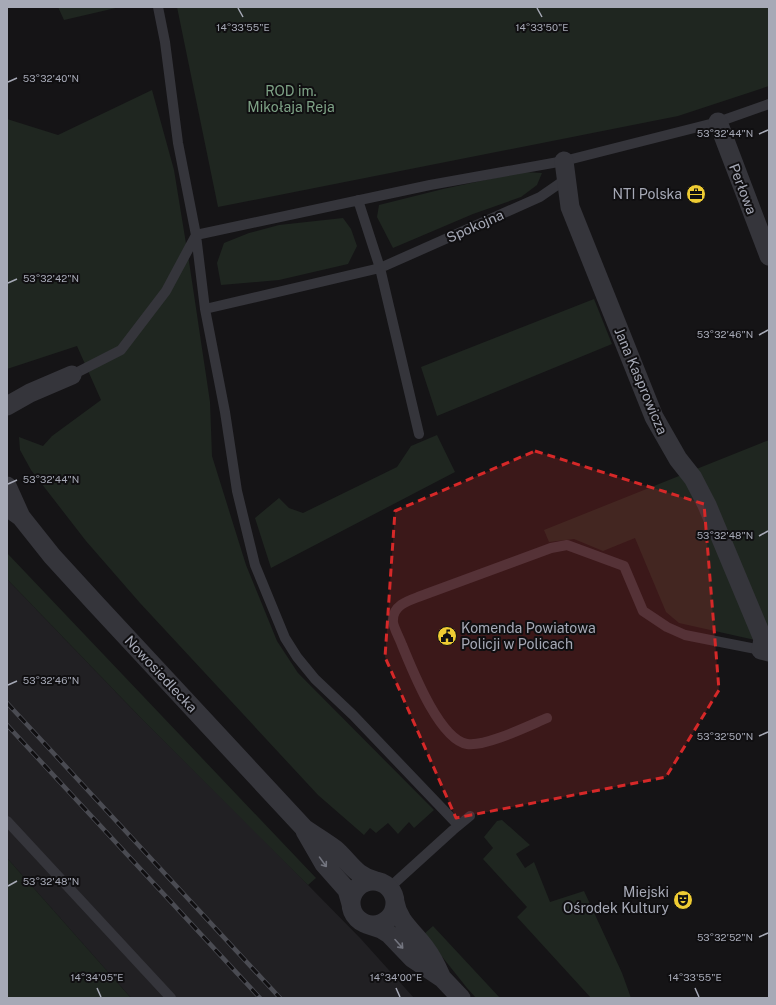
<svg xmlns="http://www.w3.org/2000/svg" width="776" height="1005" font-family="'Public Sans',sans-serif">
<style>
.built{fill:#212023}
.green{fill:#1f2620}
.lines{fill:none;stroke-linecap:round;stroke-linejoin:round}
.lane{stroke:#35353b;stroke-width:10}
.street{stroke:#35353b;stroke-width:19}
.rail-casing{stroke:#4a4b52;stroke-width:4.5}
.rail{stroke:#100f11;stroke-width:3;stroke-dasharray:9;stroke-linecap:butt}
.oneway{stroke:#73757f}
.marked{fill:#d62828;fill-opacity:0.2;stroke:#d62828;stroke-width:3;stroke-dasharray:8 5;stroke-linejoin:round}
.ticks{fill:none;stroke:#a6a9b6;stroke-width:1.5}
.labels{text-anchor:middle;stroke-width:4;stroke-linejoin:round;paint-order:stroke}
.park-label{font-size:14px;fill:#7da185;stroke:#100f11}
.street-label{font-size:14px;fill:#a6a9b6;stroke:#100f11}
.poi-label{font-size:14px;fill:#a6a9b6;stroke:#100f11;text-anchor:end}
.ticks-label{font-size:10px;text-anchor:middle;fill:#a6a9b6;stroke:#100f11;stroke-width:4;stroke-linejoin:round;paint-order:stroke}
</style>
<rect width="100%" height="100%" fill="#151416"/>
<path class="built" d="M7 579 140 717 258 834 361 939 414 998H131L7 858Z"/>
<path class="green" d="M58 7H120L64 20Z
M177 7H769V86L678 116 218 207Z
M152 90 174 170 190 268 210 402 212 456 246 565 277 641 298 673 434 810 414 828 409 822 398 834 388 823 376 833 370 828 364 835 318 795 140 603 86 541 31 470 20 450 19 437 43 446 52 436 101 400 77 346 7 369V119L58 135Z
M523 172 542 173 537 185 521 197 473 214 393 248 377 217 379 205 443 189Z
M343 218 351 229 357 246 348 264 279 280 221 285 217 263 224 243 249 233 279 225Z
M594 299 612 344 437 416 421 367Z
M437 435 455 472 271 568 255 518 279 498 289 508 303 513 397 467 411 446Z
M769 440V643L679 623 666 612 635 538 603 551 574 539 549 542 544 530Z
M7 553 316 878 308 885 140 717 7 579Z
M502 820 530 845 516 854 525 868 534 862 550 902 584 891 622 973 631 998H591L517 917 527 907 483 859 493 848 484 837 497 821Z
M7 858 131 998H7Z
M433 926 500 998H476L467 988 424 934Z"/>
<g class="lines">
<path class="lane" d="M158 7 165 42 178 143 196 235 205 309 225 412 237 491 255 565 285 638 297 657 315 679 353 715 458 825
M358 200 380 268 419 434
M205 309 380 268 540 197 566 179
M72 375 121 350 166 291 196 235 430 185 564 161 718 122 769 104
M547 718C528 726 485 747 467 744 439 739 412 669 402 645 400 639 392 625 393 620 393 606 407 601 418 597L551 548 567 545 624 566 643 611 667 627 685 635 761 650
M7 821 171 998
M389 888 453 830 470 816"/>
<path class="street" d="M718 122 769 256
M564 161 570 207 654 417 678 459 693 478 707 505 763 639 761 650 769 652
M7 406 30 393 72 375
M7 486 21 517
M7 507 21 517 52 556 95 603 304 828C314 835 325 842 335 849 350 862 355 876 376 881
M305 831 324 864 347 890 351 904
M351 903a22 22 0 1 1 44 0a22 22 0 1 1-44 0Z
M395 902C398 922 415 933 426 949 432 957 437 967 441 976
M366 924 381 929 389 934 412 958 442 978 461 998"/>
<g class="rail-casing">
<path id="rail" d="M7 703 280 998
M7 725 260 998"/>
</g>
<use href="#rail" class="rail"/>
</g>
<defs><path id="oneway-shaft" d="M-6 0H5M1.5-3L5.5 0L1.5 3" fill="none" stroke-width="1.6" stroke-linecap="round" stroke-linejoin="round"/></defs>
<g class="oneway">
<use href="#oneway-shaft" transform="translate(323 862) rotate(54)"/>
<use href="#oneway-shaft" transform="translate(399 944) rotate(48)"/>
</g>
<path class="marked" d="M535 451 704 504 719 690 666 777 456 818 385 657 395 511Z"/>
<path class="ticks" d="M238 8 243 17M537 8 542 17M8 82 17 78M759 134 768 130M8 283 17 279M759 335 768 330M8 484 17 480M759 536 768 531M8 685 17 681M759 736 768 732M8 886 17 881M759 937 768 933M97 988 101 997M396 988 400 997M695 988 699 997"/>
<defs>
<g id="office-disc" transform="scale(1)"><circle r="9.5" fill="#efcc33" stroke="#100f11"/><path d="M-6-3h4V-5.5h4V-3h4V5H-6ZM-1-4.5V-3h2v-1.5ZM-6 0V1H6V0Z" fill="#111"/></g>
<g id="civic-disc" transform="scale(1)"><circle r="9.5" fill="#efcc33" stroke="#100f11"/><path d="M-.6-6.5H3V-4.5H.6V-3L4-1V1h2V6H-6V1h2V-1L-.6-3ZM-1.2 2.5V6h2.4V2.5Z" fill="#111"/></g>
<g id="theatre-disc" transform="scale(1)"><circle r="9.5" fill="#efcc33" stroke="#100f11"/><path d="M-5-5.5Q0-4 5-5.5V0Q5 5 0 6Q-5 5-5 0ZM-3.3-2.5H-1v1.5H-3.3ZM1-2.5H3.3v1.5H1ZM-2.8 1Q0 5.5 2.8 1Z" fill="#111"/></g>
</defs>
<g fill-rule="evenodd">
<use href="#office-disc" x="696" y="194"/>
<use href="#civic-disc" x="447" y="636"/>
<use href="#theatre-disc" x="683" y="900"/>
</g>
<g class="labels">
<g class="park-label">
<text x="291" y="96">ROD im.<tspan x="291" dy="16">Mikołaja Reja</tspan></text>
</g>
<g class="street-label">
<text transform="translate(743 189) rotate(69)" y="5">Perłowa</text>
<text transform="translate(475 226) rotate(-24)" y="5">Spokojna</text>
<text transform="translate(641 381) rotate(67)" y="5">Jana Kasprowicza</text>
<text transform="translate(161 674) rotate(47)" y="5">Nowosiedlecka</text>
</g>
<g class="poi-label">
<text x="682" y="199">NTI Polska</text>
<text x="461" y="633" text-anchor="start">Komenda Powiatowa<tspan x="461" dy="16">Policji w Policach</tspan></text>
<text x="669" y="897">Miejski<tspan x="669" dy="16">Ośrodek Kultury</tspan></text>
</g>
</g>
<g class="ticks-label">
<text x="243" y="31">14°33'55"E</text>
<text x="542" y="31">14°33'50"E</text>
<text x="51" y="82">53°32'40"N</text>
<text x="725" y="137">53°32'44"N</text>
<text x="51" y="282">53°32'42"N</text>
<text x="725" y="338">53°32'46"N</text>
<text x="51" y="483">53°32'44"N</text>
<text x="725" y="539">53°32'48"N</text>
<text x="51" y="684">53°32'46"N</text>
<text x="725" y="740">53°32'50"N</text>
<text x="51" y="885">53°32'48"N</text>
<text x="725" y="941">53°32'52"N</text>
<text x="97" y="981">14°34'05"E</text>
<text x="396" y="981">14°34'00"E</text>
<text x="695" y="981">14°33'55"E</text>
</g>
<rect width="776" height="1005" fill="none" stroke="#a6a9b6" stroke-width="16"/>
</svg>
